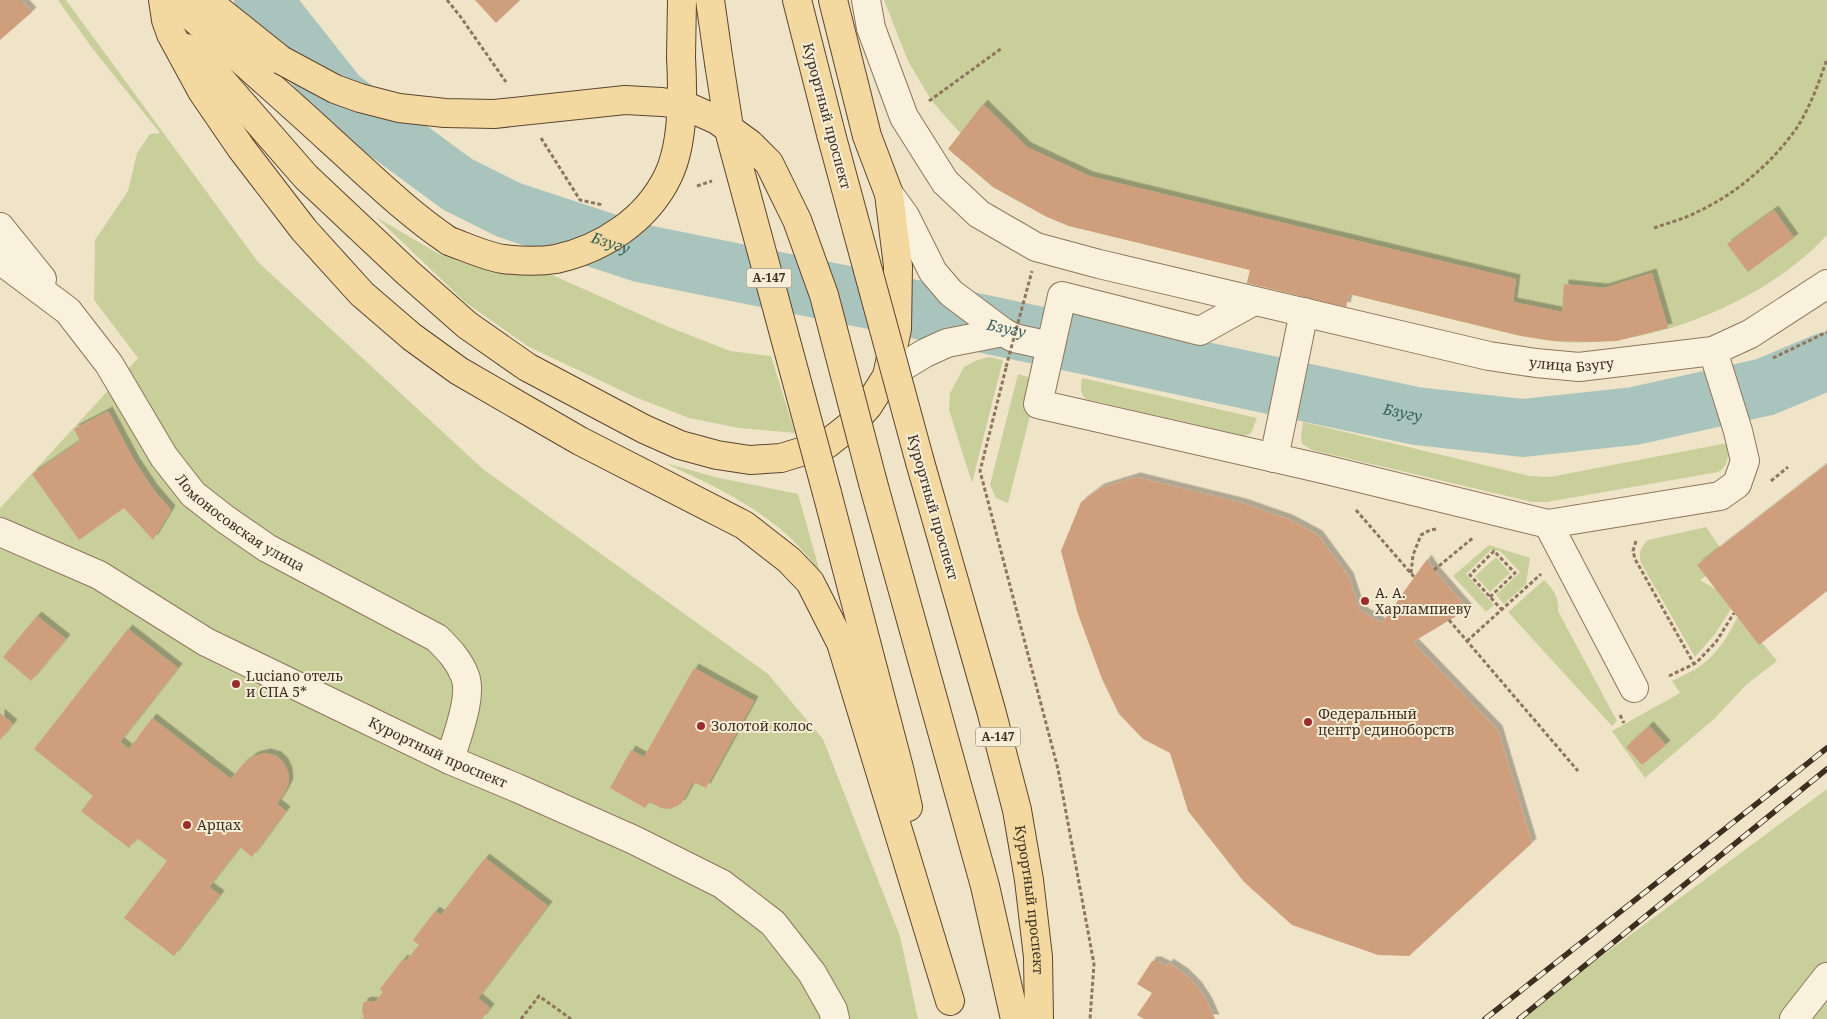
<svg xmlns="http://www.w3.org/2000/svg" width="1827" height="1019" font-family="'Noto Serif',serif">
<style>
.green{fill:#c9cf9b}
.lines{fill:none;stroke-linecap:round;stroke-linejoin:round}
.river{stroke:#a9c4bc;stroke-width:58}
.building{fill:#cf9f7d;filter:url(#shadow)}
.minor-casing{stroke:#8d765c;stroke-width:30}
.major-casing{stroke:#5b4430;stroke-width:30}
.path{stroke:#8d765c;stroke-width:3;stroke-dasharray:4 2.5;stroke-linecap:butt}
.minor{stroke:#faf1dc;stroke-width:28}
.major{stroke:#f3d9a0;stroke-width:28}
.rail-casing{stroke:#3d2e20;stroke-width:5.5}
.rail{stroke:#f7eed8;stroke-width:4;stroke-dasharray:11;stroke-linecap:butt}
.major-bridge-casing{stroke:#5b4430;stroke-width:30;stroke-linecap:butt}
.path-bridge{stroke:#8d765c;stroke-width:3;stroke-dasharray:4 2.5;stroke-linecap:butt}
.major-bridge{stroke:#f3d9a0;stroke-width:28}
.poi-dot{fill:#9e2a2b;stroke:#f7eed8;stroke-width:2}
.labels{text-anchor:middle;stroke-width:4;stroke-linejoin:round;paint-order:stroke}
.shield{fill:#f7eed8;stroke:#756857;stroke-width:1}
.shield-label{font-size:12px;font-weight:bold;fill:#3d2e20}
.street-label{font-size:14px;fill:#3d2e20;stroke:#f7eed8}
.poi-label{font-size:14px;fill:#3d2e20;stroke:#f7eed8;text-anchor:start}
.water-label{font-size:15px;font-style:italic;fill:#2f5d5a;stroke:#f7eed8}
</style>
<defs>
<filter id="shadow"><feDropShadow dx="4.5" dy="-4.5" stdDeviation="0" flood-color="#0004"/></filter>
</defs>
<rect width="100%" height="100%" fill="#f0e4c8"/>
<path class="green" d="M58 0H66L258 262 483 469 768 674 823 739 900 936 918 1019H0V508L138 358 94 300 95 240 128 191 137 153 150 134 160 133 92 48Z
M884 0H1827V235C1765 303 1644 352 1553 341 1524 338 1495 330 1467 323 1428 313 1388 304 1349 294L1346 307 1247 283 1250 270 1069 226 1047 217 993 187 948 149 961 134 931 100 908 61Z
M376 217 439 254 496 271 548 273 664 325 730 351 771 356 795 433 739 428 689 418 635 397 529 347 465 302Z
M989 357 1003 360 972 483 949 410 950 393 964 367 977 360Z
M1018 374 1028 377 1031 390 1035 396 1008 503 996 498 990 485Z
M1082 378 1257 418 1251 433 1245 436 1086 399C1079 392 1081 387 1082 378Z
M1303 422 1530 476 1550 477 1727 443C1729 456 1729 465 1718 472L1547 502H1532L1312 450 1302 444 1301 437Z
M665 463 715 477 798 494 822 579C818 571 813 562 807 556 770 511 716 487 665 463Z
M1706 527 1729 561 1700 580 1719 591 1733 606 1715 634 1695 657 1641 563C1638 553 1641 547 1648 540Z
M1489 545 1530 558 1526 584 1504 604 1496 595 1520 572 1500 551 1491 550 1466 574 1494 605 1486 612 1453 576Z
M1496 557 1510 573 1490 592 1475 576Z
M1544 580C1554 590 1559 597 1558 611L1617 721 1612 726 1508 612Z
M1739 614 1777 661 1747 684 1714 719 1645 778 1612 731 1680 693 1672 681C1681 676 1692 672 1700 666 1719 653 1729 634 1739 614Z
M1827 789V1019H1517Z"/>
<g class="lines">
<path class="river" id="s1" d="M263 0 267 6 339 97 457 184 509 210 640 253 886 303 1416 416 1523 428 1634 416 1765 387 1827 361"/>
</g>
<path class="building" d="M0 0H21L32 12 0 40Z
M475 0H520L496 23Z
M983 104 1027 147 1089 176 1516 279 1513 302 1562 312 1564 284 1604 288 1652 273 1668 328 1617 341 1590 342 1554 341 1521 336 1349 294 1346 307 1247 283 1250 270 1069 226 1047 217 993 187 948 149Z
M1774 210 1794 238 1748 272 1727 244Z
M108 411 135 462 153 489 171 510 153 540 124 508 79 540 32 474 80 441 74 429Z
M1827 464V591L1759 645 1697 565Z
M1136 477 1242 503 1288 519 1318 535 1349 577 1360 610 1382 623 1427 559 1434 570 1468 609 1413 642 1498 730 1532 843 1409 956 1378 955 1292 925 1244 882 1188 811 1170 753 1143 739 1119 714 1102 679 1078 614 1061 551 1081 502 1100 488Z
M37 616 66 639 31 681 3 657Z
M128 629 178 668 120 742 129 749 152 718 231 779 243 764 254 756 266 753 277 756 284 763 288 772 289 783 284 793 277 804 286 811 252 857 240 847 209 887 220 895 174 956 124 918 167 861 137 838 129 848 81 811 93 796 34 749Z
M694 668 754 701 706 788 693 782 681 804 670 809 661 808 649 802 645 808 610 788 631 750 644 757Z
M0 713 13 724 0 740Z
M1649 726 1666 745 1642 765 1626 747Z
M485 858 548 906 478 998 490 1008 482 1019H362L364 1016 362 1013 363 1003 367 1001 375 1002 383 992 380 989 403 959 406 961 419 945 413 940 435 911 441 915Z
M1152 961H1157L1167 966 1169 963 1184 973 1197 986 1207 1001 1215 1019H1144L1137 1015 1152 993 1137 984Z"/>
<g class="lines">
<g class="minor-casing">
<g id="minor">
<path id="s2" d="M866 0 871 28 904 117 945 182 979 214 1036 247 1099 264 1489 356 1536 363 1579 367 1713 351 1750 334 1827 284"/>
<path d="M889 194 905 216 933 272 951 293 1003 332 1014 338 1050 346"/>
<path d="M0 227 42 279"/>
<path id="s3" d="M0 260 68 311 109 364 164 457 193 494 225 519 267 548 437 638C448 649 459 660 465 676 473 697 456 738 450 760"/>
<path d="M1254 301 1200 331 1062 296 1038 404 1319 468 1548 524 1720 496 1737 484 1745 461 1738 431 1713 351"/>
<path d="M887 376 925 353 947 343 1003 332"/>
<path d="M1274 458 1304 312"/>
<path d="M1548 524 1634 688"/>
<path id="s4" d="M0 532 99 575 206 642 450 760 517 788 634 840 722 884 773 923 812 973 833 1010 835 1019"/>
<path d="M1794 1019 1827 977"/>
</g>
</g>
<g class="major-casing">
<g id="major">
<path d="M163 0 166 20 171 34 202 91 241 148 304 230 362 294 412 337 459 371 580 441 744 525 789 560 810 582 841 643 950 1001"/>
<path d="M173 0C225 46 278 92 330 140 369 175 405 211 449 241"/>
<path d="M195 0 211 4 281 60"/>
<path d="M710 0 719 63"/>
<path d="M797 0 831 134"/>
<path d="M186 48 217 75 306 177 408 273 467 325 527 367 644 429 680 445 717 455 750 460 781 458 827 444 851 425 868 406 887 376 897 329 898 266 889 194 867 136 833 0"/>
<path d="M681 57 682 0"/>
<path id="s5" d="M920 462 991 710 1017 810 1029 880 1038 957 1039 1019"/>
<path d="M873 483 985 886 1015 1019"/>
<path d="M827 493 899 768 908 807"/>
</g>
</g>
<path class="path" d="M447 0 460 16 506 82
M929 101 1002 48
M541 138 580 200 603 205
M697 186 712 181
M1654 228C1668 223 1684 219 1697 212 1736 194 1771 164 1796 129 1810 108 1819 82 1827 59
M1773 358 1827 332
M1006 368 980 471 1058 769 1094 964 1090 1019
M1771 481 1788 467
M1356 510 1415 578
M1636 541 1633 551 1635 559 1694 664
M1434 570 1474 537
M1411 573 1413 555 1421 535 1430 530 1436 529
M1490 597 1515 573 1494 551 1470 575 1502 610
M1449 620 1578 771
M1467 641 1541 574
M1669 676 1696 663 1716 642 1734 613
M1620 715 1624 723
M521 1019 539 996 571 1019"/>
<use href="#minor" class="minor"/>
<use href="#major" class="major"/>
<g class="rail-casing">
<path id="rail" d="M1485 1019 1827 748
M1519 1019 1827 769"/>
</g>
<use href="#rail" class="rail"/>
<g class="major-bridge-casing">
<path id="major-bridge" d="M281 60 335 89 360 98 399 108 445 113 494 114 625 100 662 102 684 105 717 120 750 144 769 163 797 220 824 295 873 483
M719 63 730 134 827 493
M831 134 920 462
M449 241C466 247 485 256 503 259 520 261 538 262 556 259 602 249 647 220 668 176 684 143 683 93 681 57"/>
</g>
<path class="path-bridge" d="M1006 367 1032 271"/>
<use href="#major-bridge" class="major-bridge"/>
</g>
<g class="poi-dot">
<circle cx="1365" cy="601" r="5"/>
<circle cx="236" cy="684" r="5"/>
<circle cx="1308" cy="722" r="5"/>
<circle cx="701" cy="726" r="5"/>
<circle cx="187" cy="825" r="5"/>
</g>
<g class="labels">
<g class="shield">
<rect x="746.5" y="268.5" width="45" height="19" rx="4"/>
<rect x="975.5" y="727.5" width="45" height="19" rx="4"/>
</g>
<g class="shield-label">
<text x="769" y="282">А-147</text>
<text x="998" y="741">А-147</text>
</g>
<g class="street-label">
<text transform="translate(827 116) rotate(75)" y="5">Курортный проспект</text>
<text dy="5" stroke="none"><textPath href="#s2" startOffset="862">улица Бзугу</textPath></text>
<text transform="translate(933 507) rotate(74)" y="5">Курортный проспект</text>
<text dy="5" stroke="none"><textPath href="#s3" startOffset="362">Ломоносовская улица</textPath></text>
<text dy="5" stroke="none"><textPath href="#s4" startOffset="491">Курортный проспект</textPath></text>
<text dy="5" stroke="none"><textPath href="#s5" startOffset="452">Курортный проспект</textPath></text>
</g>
<g class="poi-label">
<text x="1375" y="598">А. А.<tspan x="1375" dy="16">Харлампиеву</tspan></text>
<text x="246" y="681">Luciano отель<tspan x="246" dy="16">и СПА 5*</tspan></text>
<text x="1318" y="719">Федеральный<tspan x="1318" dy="16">центр единоборств</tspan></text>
<text x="711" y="731">Золотой колос</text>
<text x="197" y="830">Арцах</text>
</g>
<g class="water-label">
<text dy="5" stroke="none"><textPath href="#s1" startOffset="435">Бзугу</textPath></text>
<text dy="5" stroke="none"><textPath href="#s1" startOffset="840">Бзугу</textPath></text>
<text dy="5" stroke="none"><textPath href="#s1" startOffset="1245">Бзугу</textPath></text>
</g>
</g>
</svg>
